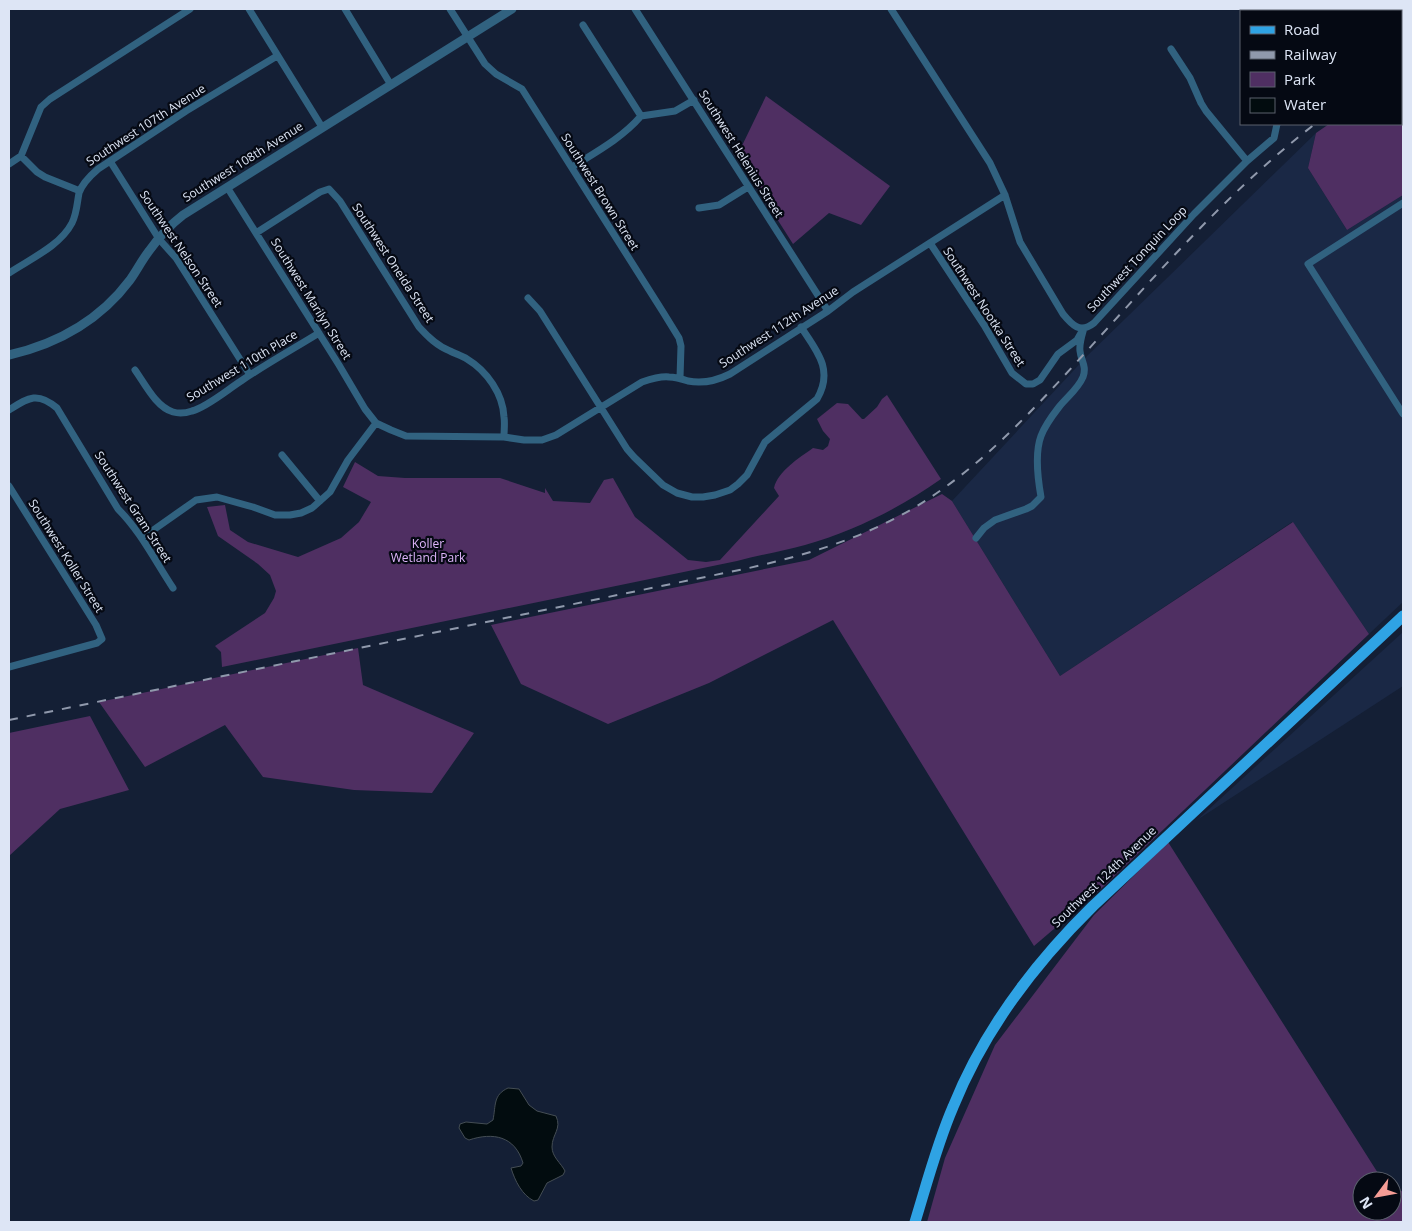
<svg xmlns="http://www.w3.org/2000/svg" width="1412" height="1231" font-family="'Open Sans',sans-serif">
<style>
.built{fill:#1a2845}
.green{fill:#4f2f62}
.water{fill:#020c0f;stroke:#444d54}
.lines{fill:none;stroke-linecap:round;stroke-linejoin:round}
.minor{stroke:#316280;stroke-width:7}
.tertiary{stroke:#316280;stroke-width:9}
.primary{stroke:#2fa3e4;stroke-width:11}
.rail{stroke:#9099ac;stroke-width:2;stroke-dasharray:9 9;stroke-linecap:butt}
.labels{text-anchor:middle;stroke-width:4.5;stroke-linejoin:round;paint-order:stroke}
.street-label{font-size:12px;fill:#dde5f5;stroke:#050913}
.park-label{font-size:12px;fill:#dfb5fb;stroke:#050913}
</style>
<rect width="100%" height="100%" fill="#141f35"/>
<path class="built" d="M1316 133 1308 168 1347 230 1403 195V602L1369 634 1292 522 1060 676 952 501 1088 355Z
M1403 632V686L1197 820Z"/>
<path class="green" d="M1302 9H1378L1379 11H1302Z
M1403 74V195L1347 230 1308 168 1316 133 1329 124H1401V75Z
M766 96 890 186 861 225 829 213 793 244 737 156Z
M887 395 941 479C900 508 854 531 805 545 783 551 760 555 737 561L222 667 221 652 215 646 265 613 274 598 276 591 270 575 258 564 218 536 207 507 225 505 230 530 248 542 298 557 341 538 359 522 371 502 343 487 355 462 378 476 405 478H500L545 493V488L553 501 590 503 604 480 613 478 635 517 688 560 706 562 720 560 779 496 774 488C778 471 799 458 813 448L823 450 828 446 830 439 823 431 817 419 837 403 848 404 862 419H864L877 407 882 399Z
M942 494 952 501 1060 676 1293 522 1369 634 1103 887 1034 946 833 620 709 683 608 724 521 684 491 625 809 560Z
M358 648 363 685 474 733 432 793 354 790 263 777 225 725 145 767 99 702Z
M90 716 129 790 60 809 9 856V733Z
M1168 842 1383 1181H1362V1211H1392V1195L1393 1196 1403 1190V1222H927L945 1158 995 1045 1094 915Z"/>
<path class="water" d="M508 1088 519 1089 529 1105 537 1111 556 1116C562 1129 552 1134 552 1147 552 1157 561 1163 565 1171L563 1175 547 1183 538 1200 534 1201C522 1195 515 1181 511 1168L521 1166 523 1163C515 1136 493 1132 469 1140L465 1138 459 1128 460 1124 466 1122 487 1124 493 1120C496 1105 493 1095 508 1088Z"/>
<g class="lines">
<path class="minor" d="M249 9 322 127
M345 9 391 85
M450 9 485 64 496 74 522 89 663 312 679 338 681 346 680 378
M635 9 828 311
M891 9 990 163 1005 195 1020 242 1063 314C1072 325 1080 334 1094 323L1194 214 1247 161 1274 138 1277 124
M1296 11V9
M583 25 641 116
M1171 49 1190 78 1201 103 1206 111 1247 161
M21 156 37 172 45 177 80 191
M110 161 159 239 176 258 250 375
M9 164 21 156 41 107 50 99 190 9
M572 167C596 152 622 138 641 116L675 111 694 100
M227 187 339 365 365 409 376 423 391 430 406 436 504 437 524 440H542L556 435 642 382C651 379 660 376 669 377 676 377 682 379 688 381 703 384 716 381 730 374L828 311 853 292 1005 195
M1403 203 1308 264 1403 414
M699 208 719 205 748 187
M256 233 320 192 329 189 340 201 419 327C428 337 437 346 450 351 456 354 462 356 467 359 487 371 503 394 504 417 505 423 504 430 504 437
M930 243 984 325 1012 373 1026 384H1033L1040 380 1058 354 1077 340 1081 333
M9 273C30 259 60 246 72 223 77 213 77 203 79 193 82 184 91 175 98 169L186 111 277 56
M528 298 540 311 627 449 634 457 663 485 677 493 692 497H703L715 495 730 490 738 484 747 475 765 442 817 399C834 370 817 351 801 327
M135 370C145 384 156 407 173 412 180 414 186 413 192 411 207 407 227 390 241 381 266 364 293 349 319 333
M9 410C28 398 37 391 57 408L118 509C141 532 155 561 173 588
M282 455 320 501
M9 486 96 625 102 639 97 643 9 667
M142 538 196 500 217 497 253 507 275 515H290L301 513 312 508 330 492 348 460 376 423
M976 538 984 528 995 520 1026 509 1032 506 1041 497C1038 480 1035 452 1041 436 1045 425 1052 416 1059 407 1067 397 1078 389 1083 377 1087 366 1081 361 1080 351 1079 344 1082 335 1084 328"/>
<path class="tertiary" d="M1384 9 1385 11
M1393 9 1395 11
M1401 20 1403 24
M1401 34 1403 38
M9 355C57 344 100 320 130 280 137 270 142 260 149 251 159 237 170 225 183 215L512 9"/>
<path class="primary" d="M915 1222C927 1183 937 1144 953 1107 984 1030 1034 964 1093 906L1403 616"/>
<path class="rail" d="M1401 66 1403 65
M9 720 749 568C806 555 861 539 912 509 981 468 1032 411 1085 353 1158 273 1229 190 1315 124"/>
</g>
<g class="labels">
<g class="street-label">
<text transform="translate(146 125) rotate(-33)" y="4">Southwest 107th Avenue</text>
<text transform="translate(741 154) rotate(58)" y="4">Southwest Helenius Street</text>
<text transform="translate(243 162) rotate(-32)" y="4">Southwest 108th Avenue</text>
<text transform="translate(600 192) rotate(58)" y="4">Southwest Brown Street</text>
<text transform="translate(181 249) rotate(56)" y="4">Southwest Nelson Street</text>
<text transform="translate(1137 259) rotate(-47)" y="4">Southwest Tonquin Loop</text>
<text transform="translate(393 263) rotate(57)" y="4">Southwest Oneida Street</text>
<text transform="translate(311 299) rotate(58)" y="4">Southwest Marilyn Street</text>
<text transform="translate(984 307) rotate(57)" y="4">Southwest Nootka Street</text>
<text transform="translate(779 327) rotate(-33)" y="4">Southwest 112th Avenue</text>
<text transform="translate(242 366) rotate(-31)" y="4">Southwest 110th Place</text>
<text transform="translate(133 507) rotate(57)" y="4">Southwest Gram Street</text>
<text transform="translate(66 556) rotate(58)" y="4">Southwest Koller Street</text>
<text transform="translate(1104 877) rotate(-44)" y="4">Southwest 124th Avenue</text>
</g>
<g class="park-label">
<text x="428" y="548">Koller<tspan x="428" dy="14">Wetland Park</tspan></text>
</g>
</g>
<rect width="1412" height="1231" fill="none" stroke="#dde5f5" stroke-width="20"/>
<rect x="1240" y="10" width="162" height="115" fill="#050913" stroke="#5b616d"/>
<rect x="1250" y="26" width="25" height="8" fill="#2fa3e4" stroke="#5b616d"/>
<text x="1284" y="35" font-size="15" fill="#dde5f5">Road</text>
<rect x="1250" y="51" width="25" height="8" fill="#9099ac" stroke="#5b616d"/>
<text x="1284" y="60" font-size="15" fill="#dde5f5">Railway</text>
<rect x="1250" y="72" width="25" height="15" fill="#4f2f62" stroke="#5b616d"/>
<text x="1284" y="85" font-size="15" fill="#dde5f5">Park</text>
<rect x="1250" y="98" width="25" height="15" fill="#020c0f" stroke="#5b616d"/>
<text x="1284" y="110" font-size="15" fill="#dde5f5">Water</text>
<g transform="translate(1377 1196) rotate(238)"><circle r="24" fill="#050913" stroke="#5b616d"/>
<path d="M0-4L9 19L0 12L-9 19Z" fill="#f59c95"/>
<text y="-8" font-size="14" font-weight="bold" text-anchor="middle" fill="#dde5f5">N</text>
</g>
</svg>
